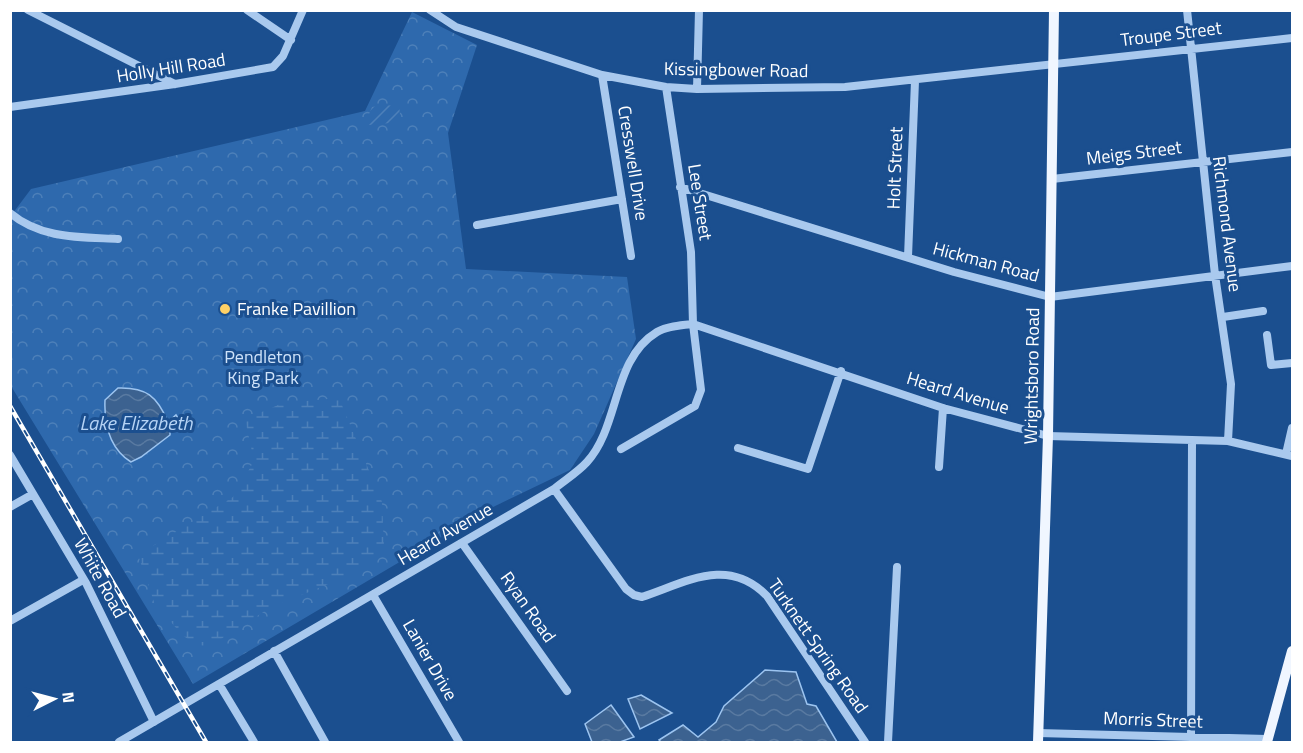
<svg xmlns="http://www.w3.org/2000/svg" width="1303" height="753" font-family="'Titillium Web',sans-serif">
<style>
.forest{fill:url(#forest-crowns)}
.wetland{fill:url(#wetland-marsh)}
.garden{fill:url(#garden-furrows)}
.water{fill:url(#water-waves);stroke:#9cc4f0;stroke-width:1.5}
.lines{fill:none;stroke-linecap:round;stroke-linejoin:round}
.minor{stroke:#a9c9ee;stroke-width:8}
.major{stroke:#f0f6ff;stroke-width:10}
.rail-casing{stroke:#fff;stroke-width:4.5}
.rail{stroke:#1b4f8f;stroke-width:2;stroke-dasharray:7;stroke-linecap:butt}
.poi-dot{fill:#ffd166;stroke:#1b4f8f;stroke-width:2}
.labels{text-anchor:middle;stroke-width:6;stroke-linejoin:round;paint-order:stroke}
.street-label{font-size:18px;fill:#fff;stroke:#1b4f8f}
.poi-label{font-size:18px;fill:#fff;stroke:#1b4f8f;text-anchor:start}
.park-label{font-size:18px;fill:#cfe3fa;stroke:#1b4f8f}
.water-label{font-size:20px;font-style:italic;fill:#b5d3f5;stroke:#1b4f8f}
</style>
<defs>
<pattern id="forest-crowns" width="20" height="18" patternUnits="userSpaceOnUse" patternTransform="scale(1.5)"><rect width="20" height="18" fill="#2e69ad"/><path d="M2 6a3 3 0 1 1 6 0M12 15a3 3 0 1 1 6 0" fill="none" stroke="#4d80b9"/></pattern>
<pattern id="wetland-marsh" width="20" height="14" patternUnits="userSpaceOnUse" patternTransform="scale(1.5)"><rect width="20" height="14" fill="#2e69ad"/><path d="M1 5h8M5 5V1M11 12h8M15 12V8" fill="none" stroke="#4d80b9"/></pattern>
<pattern id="garden-furrows" width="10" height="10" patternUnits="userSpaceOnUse" patternTransform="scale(1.5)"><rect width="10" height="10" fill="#2e69ad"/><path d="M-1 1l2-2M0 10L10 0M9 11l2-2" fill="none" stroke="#4d80b9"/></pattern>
<pattern id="water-waves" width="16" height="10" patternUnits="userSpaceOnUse" patternTransform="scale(1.5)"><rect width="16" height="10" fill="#3c6290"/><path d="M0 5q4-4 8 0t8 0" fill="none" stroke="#597aa1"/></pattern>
</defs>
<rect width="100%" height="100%" fill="#1b4f8f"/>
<path class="forest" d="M412 12 477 45 448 133 466 269 627 277 636 339 594 434 570 470 491 508 193 684 11 386 10 217 31 189 365 111Z"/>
<path class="wetland" d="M339 398 382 502 384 547 357 572 268 609 210 646 197 645 182 635 154 602 138 555 233 497 254 461 245 419 283 403Z"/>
<path class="garden" d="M383 105 399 106 401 122 369 125 367 119 372 107Z"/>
<path class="water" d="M118 388C146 387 157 396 168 422L176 415 180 421 170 424V435L141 457 131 462C109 448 104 424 105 400Z
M765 670 796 672 807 704 816 706 837 742H661L659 740 683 725 698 737 716 722 724 706Z
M641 695 672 713 640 729 628 699Z
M611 705 634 737 620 742H592L585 724Z"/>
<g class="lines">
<path class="minor" d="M28 10 175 84
M247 10 291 40
M430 10 456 27 602 75 666 87 697 89 845 87 1292 38
M1187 10 1215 275 1231 384 1228 441
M602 75 631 256
M697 89 699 10
M10 107 175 84 273 67 283 56 303 10
M1052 179 1292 152
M680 187 954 272 1050 297 1292 266
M10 213C41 239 80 237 118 239
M477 225 622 199
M908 257 915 81
M1223 317 1263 311
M1267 335 1271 365 1292 363
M738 448 808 469 841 371
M621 449 695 406 701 390 693 324 691 252 666 87
M1286 454 1292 428
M10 455 86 583 154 722
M939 467 943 408
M554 489 626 589 634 595 642 597C687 582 728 556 767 596L865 742
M10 507 33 494
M462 543 567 691
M373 595 459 742
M10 621 83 580
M274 651 325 742
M219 684 254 742
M1038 733 1267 739
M119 742 554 489C565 480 578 472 587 462 620 426 612 359 657 332 667 326 682 325 693 324L943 408 1048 436 1228 441 1292 456
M888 742 897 567
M1191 742 1192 440"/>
<path class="major" d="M1038 742 1048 436 1054 10
M1267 742 1292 651"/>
<g class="rail-casing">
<path id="rail" d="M10 406 206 742"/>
</g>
<use href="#rail" class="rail"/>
</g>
<circle class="poi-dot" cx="225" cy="309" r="6"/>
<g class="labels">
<g class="street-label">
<text transform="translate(1171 34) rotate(-7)" y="6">Troupe Street</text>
<text transform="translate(171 68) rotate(-9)" y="6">Holly Hill Road</text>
<text transform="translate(736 70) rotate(1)" y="6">Kissingbower Road</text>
<text transform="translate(1134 153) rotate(-7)" y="6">Meigs Street</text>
<text transform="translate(633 163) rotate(81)" y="6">Cresswell Drive</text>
<text transform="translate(895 168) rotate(-88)" y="6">Holt Street</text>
<text transform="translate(700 202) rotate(81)" y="6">Lee Street</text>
<text transform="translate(1227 224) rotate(83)" y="6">Richmond Avenue</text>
<text transform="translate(986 262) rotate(15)" y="6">Hickman Road</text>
<text transform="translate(1032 376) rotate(-89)" y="6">Wrightsboro Road</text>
<text transform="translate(958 393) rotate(17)" y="6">Heard Avenue</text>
<text transform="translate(445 534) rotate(-30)" y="6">Heard Avenue</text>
<text transform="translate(100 578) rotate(61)" y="6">White Road</text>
<text transform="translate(528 607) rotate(55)" y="6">Ryan Road</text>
<text transform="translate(818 646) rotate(55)" y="6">Turknett Spring Road</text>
<text transform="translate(430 660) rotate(60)" y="6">Lanier Drive</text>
<text transform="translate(1153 720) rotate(2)" y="6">Morris Street</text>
</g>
<g class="poi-label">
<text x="237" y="315">Franke Pavillion</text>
</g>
<g class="park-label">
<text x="263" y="363">Pendleton<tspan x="263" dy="21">King Park</tspan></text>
</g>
<g class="water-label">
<text x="136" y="430">Lake Elizabeth</text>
</g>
</g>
<rect width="1303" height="753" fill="none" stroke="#ffffff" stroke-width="24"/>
<g transform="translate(54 699) rotate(84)" stroke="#1b4f8f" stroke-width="4.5" paint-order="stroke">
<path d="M0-4.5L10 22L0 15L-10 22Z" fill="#ffffff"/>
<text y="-9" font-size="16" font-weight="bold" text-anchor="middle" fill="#ffffff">N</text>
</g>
</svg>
